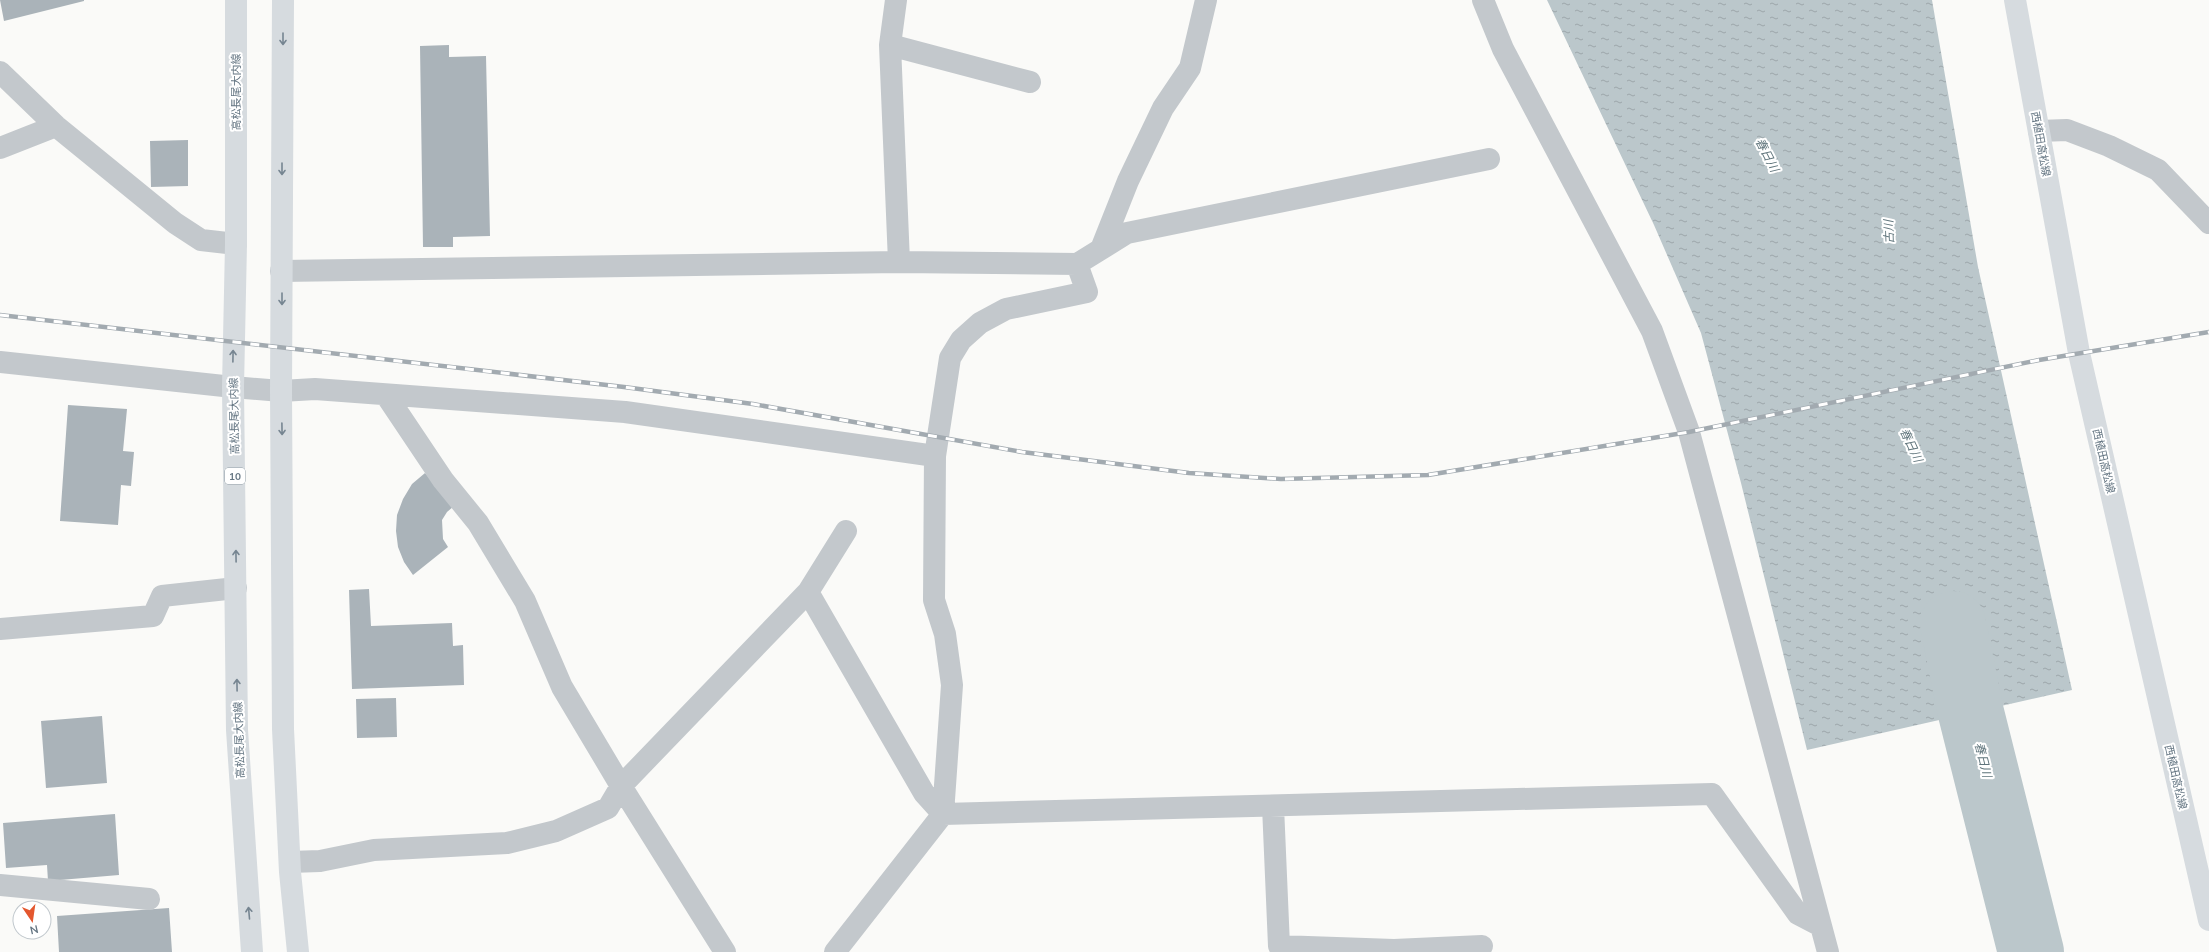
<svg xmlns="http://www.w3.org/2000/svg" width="2209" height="952" font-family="'Nunito Sans','Noto Sans JP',sans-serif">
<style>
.water{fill:url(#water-ripples)}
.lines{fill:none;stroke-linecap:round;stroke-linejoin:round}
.river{stroke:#bbc7cb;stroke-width:66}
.building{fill:#aab3b9}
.minor{stroke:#c3c8cc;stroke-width:22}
.major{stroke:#d6dbdf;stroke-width:22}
.rail-casing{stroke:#a2aab0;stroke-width:4.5}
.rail{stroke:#fff;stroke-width:3;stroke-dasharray:9;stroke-linecap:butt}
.oneway{stroke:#768591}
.labels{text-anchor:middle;stroke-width:4;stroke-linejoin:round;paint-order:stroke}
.shield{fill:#fff;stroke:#939fa8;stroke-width:1}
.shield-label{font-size:10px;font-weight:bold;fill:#657683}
.street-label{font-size:11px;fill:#657683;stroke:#fff}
.water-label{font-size:12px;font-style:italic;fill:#60757c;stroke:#fff}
</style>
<defs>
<pattern id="water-ripples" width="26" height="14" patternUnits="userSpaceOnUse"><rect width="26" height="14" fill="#bbc7cb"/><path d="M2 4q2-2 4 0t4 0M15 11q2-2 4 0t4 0" fill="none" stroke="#9ca6aa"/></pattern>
</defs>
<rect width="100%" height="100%" fill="#fafaf8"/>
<path class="water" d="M1547 0H1932L1978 267 2072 690 1807 750 1741 483 1701 333 1654 225Z"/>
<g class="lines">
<path class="river" d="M1953 624 1971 713 2031 952"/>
</g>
<path class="building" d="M0 0H84V1L4 21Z
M449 45V57L486 56 490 236 453 237V247H423L420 46Z
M188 140V186L151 187 150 141Z
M68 405 127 409 123 451 134 452 131 486 121 485 118 525 60 521Z
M425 473 454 506 447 512 442 520 443 539 448 547 413 575 404 562 398 547 396 531 397 515 403 499 412 484Z
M369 589 371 626 452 623 453 646 463 645 464 685 352 689 349 590Z
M396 698 397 737 357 738 356 699Z
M102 716 107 783 46 788 41 721Z
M115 814 119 875 48 881 47 865 6 868 3 823Z
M169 908 172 952H59L57 916Z"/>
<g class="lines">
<path class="minor" d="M896 0 890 45 899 262
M1483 0 1503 49 1652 331 1689 432 1828 952
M890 45 1030 82
M0 72 56 126 175 223 201 240 236 244
M2039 131 2067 130 2109 146 2158 170 2209 223
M0 148 56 126
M1101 249 1128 181 1163 108 1190 68 1206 0
M281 271 899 262 1077 264 1127 233 1489 159
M0 362 233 387 281 391 315 389 625 412 935 456
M386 395 443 480 478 523 525 601 562 687 621 786 725 952
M808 592 924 793 943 814 1712 794 1798 914 1821 926
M0 629 153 616 162 596 236 588
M1273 806 1279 946 1394 950 1482 946
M290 862 320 861 374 850 507 843 556 831 608 808 621 786 808 592 846 531
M0 885 149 899
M835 952 943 814 952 685 945 634 934 600 935 456 950 358 961 340 980 323 1006 309 1087 292 1077 264"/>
<path class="major" d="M236 0V244L233 387 237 730 252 952
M283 0 281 391 283 729 290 872 298 952
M2015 0 2079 353 2209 920"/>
<g class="rail-casing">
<path id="rail" d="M0 315 624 387 753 404 1022 452 1189 473 1281 479 1428 475 1689 432 2039 360 2209 332"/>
</g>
<use href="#rail" class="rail"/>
</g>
<defs><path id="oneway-shaft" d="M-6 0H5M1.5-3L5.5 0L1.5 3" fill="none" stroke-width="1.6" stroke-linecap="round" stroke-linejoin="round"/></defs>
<g class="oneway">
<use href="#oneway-shaft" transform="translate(283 39) rotate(90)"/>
<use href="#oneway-shaft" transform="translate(282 169) rotate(90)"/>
<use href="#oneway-shaft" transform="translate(282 299) rotate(90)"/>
<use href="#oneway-shaft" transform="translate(233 356) rotate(-89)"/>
<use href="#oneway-shaft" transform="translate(282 429) rotate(89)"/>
<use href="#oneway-shaft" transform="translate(236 556) rotate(-91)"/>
<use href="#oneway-shaft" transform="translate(237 685) rotate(-91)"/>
<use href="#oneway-shaft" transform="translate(249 913) rotate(-95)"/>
</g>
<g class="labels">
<rect class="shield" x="225" y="468" width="20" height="16" rx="3"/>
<g class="shield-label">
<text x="235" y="480">10</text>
</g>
<g class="street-label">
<text transform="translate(236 92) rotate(-90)" y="4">高松長尾大内線</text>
<text transform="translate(2041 144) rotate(80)" y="4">西植田高松線</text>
<text transform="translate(234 416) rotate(-91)" y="4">高松長尾大内線</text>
<text transform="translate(2104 461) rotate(77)" y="4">西植田高松線</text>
<text transform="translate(239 740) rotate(-92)" y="4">高松長尾大内線</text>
<text transform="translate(2176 777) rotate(77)" y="4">西植田高松線</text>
</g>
<g class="water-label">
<text transform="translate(1767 155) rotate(63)" y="4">春日川</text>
<text transform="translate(1889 232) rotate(-92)" y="4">古川</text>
<text transform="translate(1911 445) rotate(65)" y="4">春日川</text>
<text transform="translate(1983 760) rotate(76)" y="4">春日川</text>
</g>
</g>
<g transform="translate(32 920) rotate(167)"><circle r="19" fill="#ffffff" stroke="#c1c8cd"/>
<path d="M0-3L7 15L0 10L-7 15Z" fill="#e4572e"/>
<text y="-6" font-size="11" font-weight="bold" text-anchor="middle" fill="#657683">N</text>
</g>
</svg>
